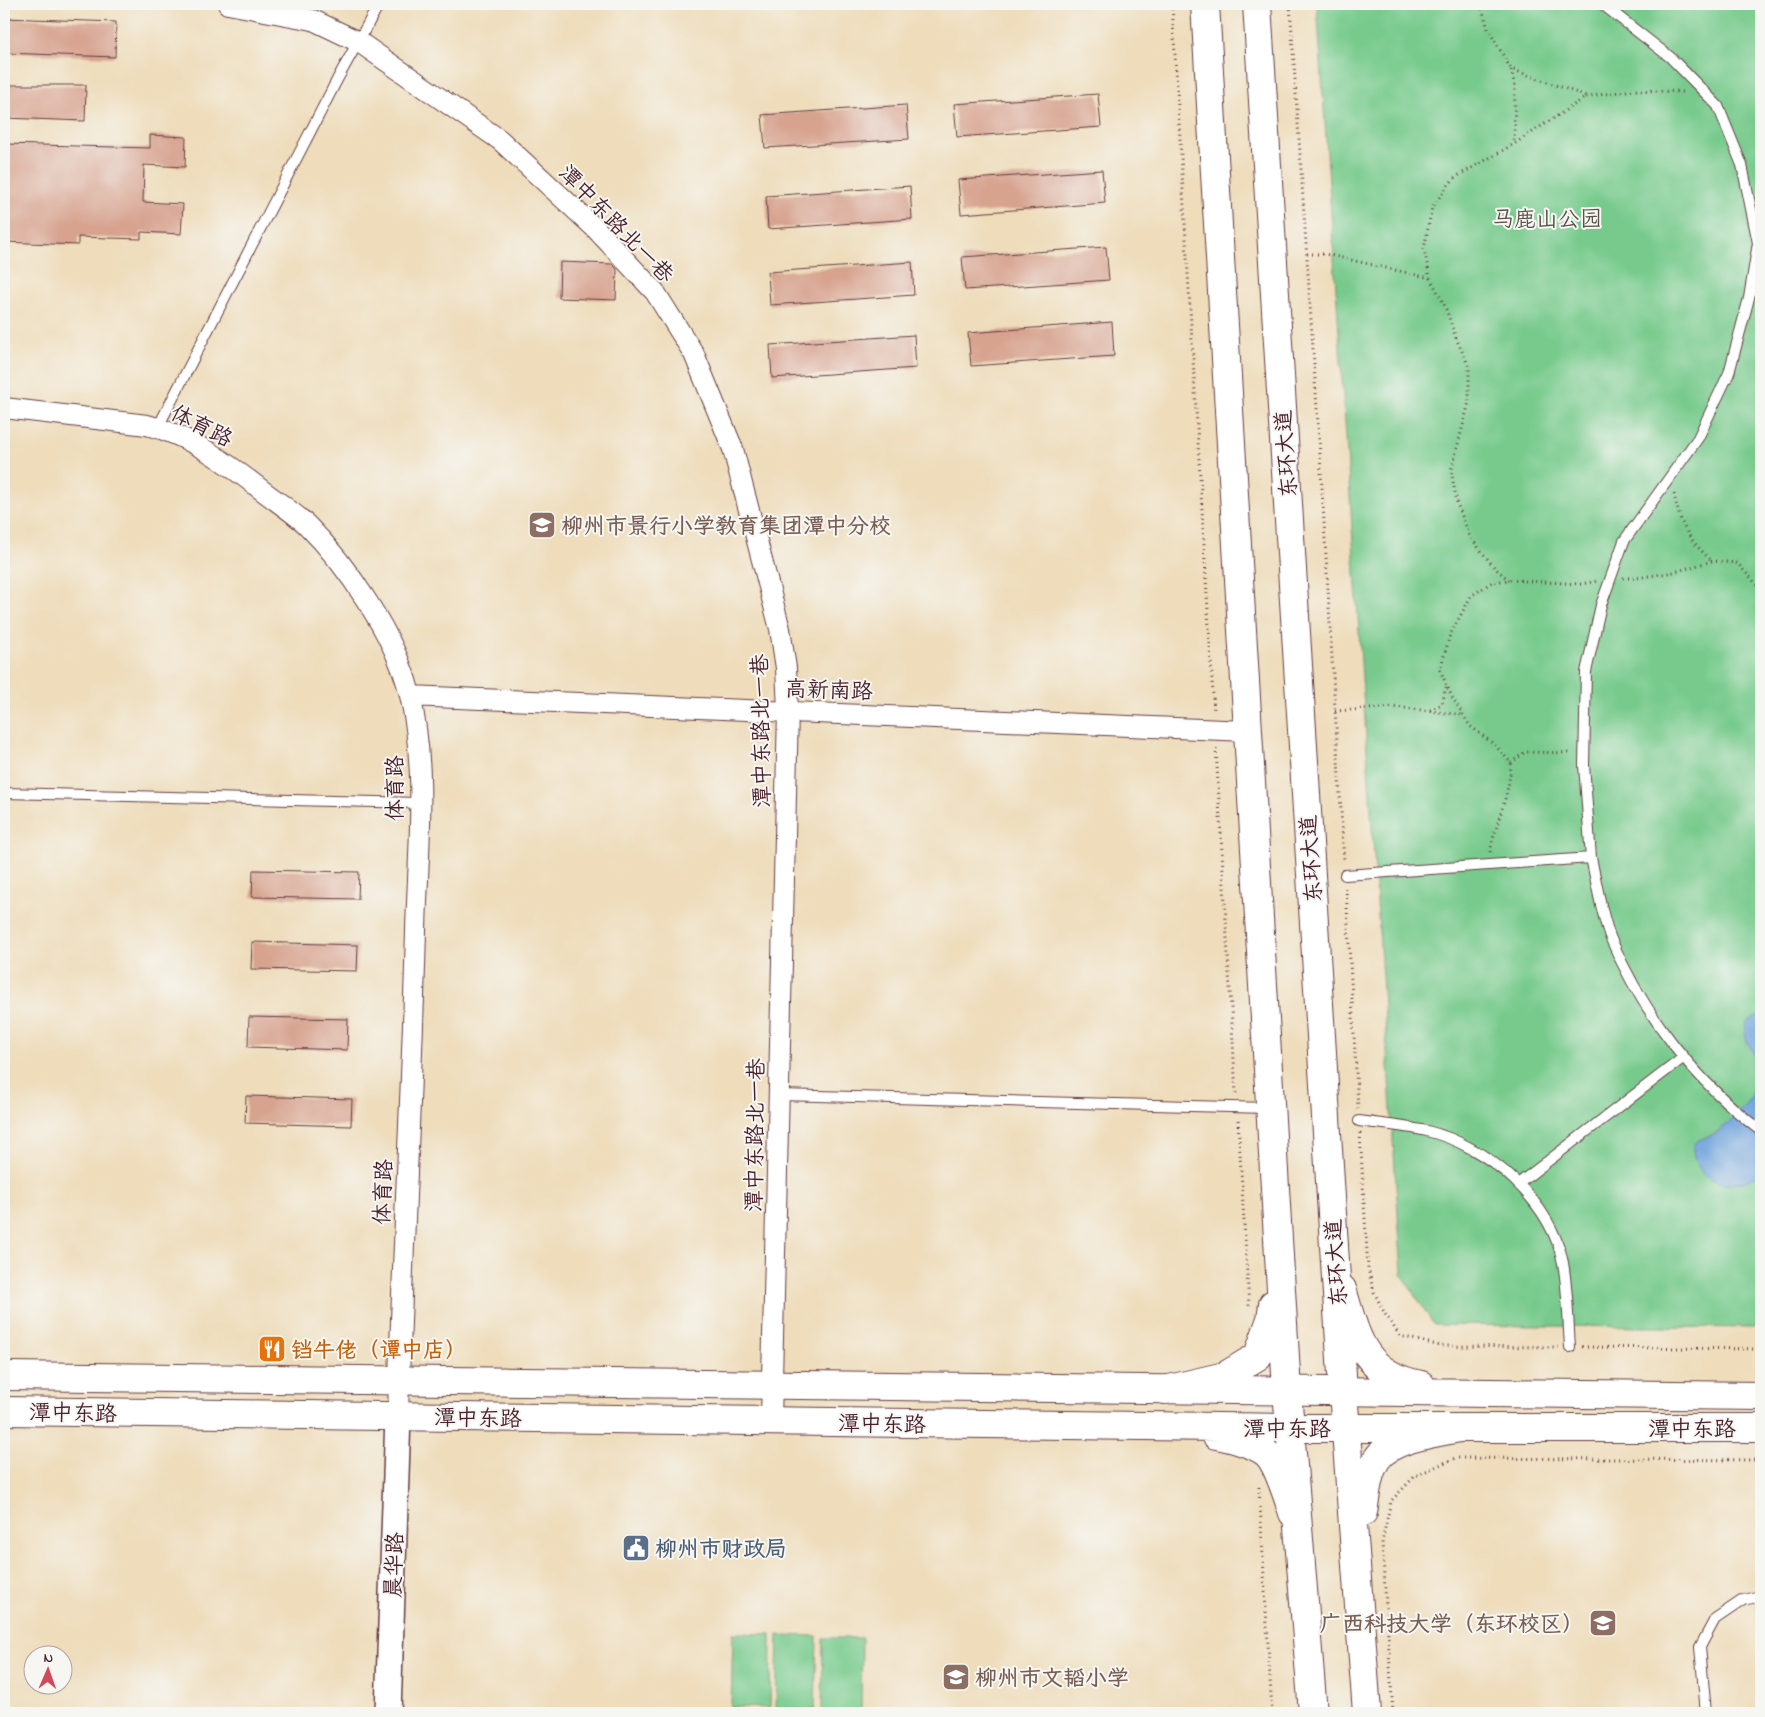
<svg xmlns="http://www.w3.org/2000/svg" width="1765" height="1717" font-family="'Indie Flower','LXGW WenKai TC',sans-serif">
<style>
.green{fill:#77ca8c;stroke:#60745c}
.water{fill:#6fa3dc;stroke:#5c6184}
.building{fill:#d7a28e}
.lines{fill:none;stroke-linecap:round;stroke-linejoin:round}
.service-casing{stroke:#633b40;stroke-width:12}
.minor-casing{stroke:#633b40;stroke-width:22}
.tertiary-casing{stroke:#633b40;stroke-width:28}
.primary-casing{stroke:#633b40;stroke-width:30}
.trunk-casing{stroke:#633b40;stroke-width:30}
.path{stroke:#633b40;stroke-width:3;stroke-dasharray:1 4;stroke-linecap:butt}
.service{stroke:#fff;stroke-width:10}
.minor{stroke:#fff;stroke-width:20}
.tertiary{stroke:#fff;stroke-width:25}
.primary{stroke:#fff;stroke-width:28}
.trunk{stroke:#fff;stroke-width:28}
.labels{text-anchor:middle;stroke-width:4;stroke-linejoin:round;paint-order:stroke}
.park-label{font-size:22px;fill:#585248;stroke:#f6f6f2}
.street-label{font-size:22px;fill:#4a1f2b;stroke:#f6f6f2}
.education-label{font-size:22px;font-weight:bold;fill:#785e54;stroke:#f6f6f2;text-anchor:start}
.food-label{font-size:22px;font-weight:bold;fill:#c56008;stroke:#f6f6f2;text-anchor:start}
.service-label{font-size:22px;font-weight:bold;fill:#4e5e75;stroke:#f6f6f2;text-anchor:start}
</style>
<rect width="100%" height="100%" fill="#f6f6f2"/>
<filter id="ink" filterUnits="userSpaceOnUse"><feTurbulence type="fractalNoise" baseFrequency=".02" numOctaves="2"/><feDisplacementMap in="SourceGraphic" scale="10" xChannelSelector="R" yChannelSelector="G"/><feConvolveMatrix kernelMatrix="1 2 1 2 8 2 1 2 1" color-interpolation-filters="sRGB"/></filter>
<filter id="wash" filterUnits="userSpaceOnUse"><feTurbulence type="fractalNoise" baseFrequency=".0096" numOctaves="4" result="noise"/><feDisplacementMap in="SourceGraphic" scale="20" xChannelSelector="R" yChannelSelector="G"/><feGaussianBlur stdDeviation="1.12" result="paint"/><feColorMatrix in="noise" values="0 0 0 0 0 0 0 0 0 0 0 0 0 0 0 0 0 1.4 0 .05"/><feComposite in="paint" operator="in"/></filter>
<g filter="url(#wash)">
<rect width="100%" height="100%" fill="#eedcba"/>
<path class="green" d="M1317 4H1761V1328L1434 1325 1402 1274Z
M733 1633 771 1634 770 1708 731 1707Z
M778 1635 817 1636 815 1710H776Z
M823 1638H862L861 1713 822 1712Z"/>
<path class="water" d="M1761 731V776L1755 773 1753 741Z
M1761 1014V1172C1736 1195 1692 1183 1693 1145 1700 1137 1708 1138 1717 1132 1735 1120 1765 1088 1759 1064 1753 1048 1740 1039 1747 1022Z"/>
<g id="blocks">
<path class="building" d="M4 18 116 22 115 57 4 53Z
M4 85H86L85 121 4 118Z
M1098 94 1101 127 957 137 954 104Z
M906 105 909 139 765 148 762 115Z
M150 135 186 137 185 167 144 165 143 202 183 204 181 234 141 232V239L78 237V245L4 242V144L150 148Z
M1102 170 1105 203 961 214 958 180Z
M910 186 912 219 768 229 766 196Z
M1106 247 1109 280 965 290 962 257Z
M560 262 612 264 617 269 616 300 559 298Z
M912 262 914 295 770 305 768 272Z
M1112 322 1114 356 971 366 968 333Z
M914 335 916 368 772 378 770 345Z
M253 870 359 872 358 899 252 897Z
M252 942 358 945 357 971 251 969Z
M249 1017 348 1019 347 1050 248 1047Z
M246 1096 352 1099 351 1126 245 1123Z"/>
</g>
</g>
<g filter="url(#ink)">
<use href="#blocks" fill-opacity="0" stroke="#633b40" stroke-width="1"/>
<g class="lines">
<g class="service-casing">
<path id="service" d="M158 427 338 78 379 4
M4 793 419 803
M1591 858C1597 884 1601 914 1611 939 1643 1014 1696 1082 1761 1131
M1345 875 1591 858 1584 765 1586 672 1601 605 1624 541 1698 438 1729 373 1749 298 1758 243 1742 165 1718 106 1670 57 1602 4
M779 1095 1268 1108
M1359 1121C1381 1124 1405 1126 1427 1131 1488 1146 1551 1201 1563 1263 1568 1291 1568 1319 1570 1347
M1518 1184 1684 1057
M1706 1713 1700 1647 1715 1619 1743 1600 1761 1596"/>
</g>
<g class="minor-casing">
<path id="minor" d="M228 4 313 20 359 42 500 140 596 229 655 292 694 354 733 449 780 629 786 668 788 711 771 1421
M4 408 147 425C188 435 221 459 254 484 271 498 291 510 307 525 347 565 395 636 409 691 428 768 418 851 416 930 412 1092 402 1254 398 1416
M410 696 1247 731"/>
</g>
<g class="tertiary-casing">
<path id="tertiary" d="M388 1713 398 1416"/>
</g>
<g class="primary-casing">
<path id="primary" d="M1342 1289C1357 1339 1363 1374 1421 1385
M4 1376 1761 1396
M4 1411 1290 1428H1761
M1216 1435C1229 1437 1254 1444 1265 1452 1277 1461 1288 1498 1293 1513"/>
</g>
<g class="trunk-casing">
<path id="trunk" d="M1205 4 1287 1391 1313 1713
M1257 4 1343 1391 1367 1713
M1165 1390 1225 1376 1258 1356 1271 1319 1273 1304
M1363 1512C1366 1495 1367 1474 1377 1459 1391 1438 1436 1433 1459 1428"/>
</g>
<path class="path" d="M1172 4 1214 712
M1290 4 1320 454 1344 862
M1481 4 1488 29 1511 69 1586 96
M1511 70 1515 86 1514 144
M1307 254H1325L1430 278
M1674 494C1680 525 1688 539 1712 561
M1623 578H1637L1674 572 1712 561 1737 563 1761 589
M1509 580 1495 568 1470 537 1457 503 1451 471 1469 402V367L1456 338 1445 306 1430 278 1424 249 1432 207 1454 178 1514 144 1586 97 1633 90 1684 92
M1430 710 1442 704 1446 687
M1335 711 1396 707 1463 715
M1216 748 1236 1094
M1511 763 1525 752 1572 753
M1490 852C1496 822 1510 794 1511 763L1495 745 1470 726 1452 697 1440 670 1450 635 1471 596 1492 582 1509 580 1581 584 1597 581
M1346 888 1358 1109
M1238 1120 1249 1306
M1360 1133 1368 1269 1374 1292 1385 1314 1400 1336 1441 1346 1558 1347
M1582 1347 1761 1349
M1259 1487 1272 1713
M1393 1713 1382 1542 1391 1501 1415 1476 1455 1458 1761 1460"/>
<use href="#service" class="service"/>
<use href="#minor" class="minor"/>
<use href="#tertiary" class="tertiary"/>
<use href="#primary" class="primary"/>
<use href="#trunk" class="trunk"/>
</g>
</g>
<defs>
<g id="school-square" transform="scale(1.4375)"><rect x="-9" y="-9" width="18" height="18" rx="4" fill="#8d6e63" stroke="#f6f6f2"/><path d="M0-5L7-2L0 1L-7-2ZM-4 1L0 2.5L4 1V4Q0 6-4 4Z" fill="#fff"/></g>
<g id="restaurant-square" transform="scale(1.4375)"><rect x="-9" y="-9" width="18" height="18" rx="4" fill="#e8710a" stroke="#f6f6f2"/><path d="M-5-6h1v4h1v-4h1v4h1v-4h1v5L-1.5 .5V6h-2V.5L-5-1ZM5-6V6H3V1.5H1.5Q1.5-4 5-6Z" fill="#fff"/></g>
<g id="civic-square" transform="scale(1.4375)"><rect x="-9" y="-9" width="18" height="18" rx="4" fill="#5c6f8a" stroke="#f6f6f2"/><path d="M-.6-6.5H3V-4.5H.6V-3L4-1V1h2V6H-6V1h2V-1L-.6-3ZM-1.2 2.5V6h2.4V2.5Z" fill="#fff"/></g>
<g id="university-square" transform="scale(1.4375)"><rect x="-9" y="-9" width="18" height="18" rx="4" fill="#8d6e63" stroke="#f6f6f2"/><path d="M0-5L7-2L0 1L-7-2ZM-4 1L0 2.5L4 1V4Q0 6-4 4Z" fill="#fff"/></g>
</defs>
<g fill-rule="evenodd">
<use href="#school-square" x="542" y="525"/>
<use href="#restaurant-square" x="272" y="1349"/>
<use href="#civic-square" x="636" y="1548"/>
<use href="#university-square" x="1603" y="1623"/>
<use href="#school-square" x="956" y="1677"/>
</g>
<g class="labels">
<g class="park-label">
<text x="1547" y="226">马鹿山公园</text>
</g>
<g class="street-label">
<text transform="translate(617 223) rotate(46)" y="8">潭中东路北一巷</text>
<text transform="translate(202 425) rotate(27)" y="8">体育路</text>
<text transform="translate(1285 454) rotate(-94)" y="8">东环大道</text>
<text transform="translate(829 689) rotate(2)" y="8">高新南路</text>
<text transform="translate(760 731) rotate(-91)" y="8">潭中东路北一巷</text>
<text transform="translate(394 788) rotate(-90)" y="8">体育路</text>
<text transform="translate(1310 859) rotate(-94)" y="8">东环大道</text>
<text transform="translate(754 1135) rotate(-89)" y="8">潭中东路北一巷</text>
<text transform="translate(382 1192) rotate(-88)" y="8">体育路</text>
<text transform="translate(1335 1263) rotate(-94)" y="8">东环大道</text>
<text transform="translate(73 1412) rotate(1)" y="8">潭中东路</text>
<text transform="translate(478 1417) rotate(1)" y="8">潭中东路</text>
<text transform="translate(882 1423) rotate(1)" y="8">潭中东路</text>
<text x="1287" y="1436">潭中东路</text>
<text x="1692" y="1436">潭中东路</text>
<text transform="translate(393 1565) rotate(-88)" y="8">晨华路</text>
</g>
<g class="education-label">
<text x="561" y="533">柳州市景行小学教育集团潭中分校</text>
<text x="1584" y="1631" text-anchor="end">广西科技大学（东环校区）</text>
<text x="975" y="1685">柳州市文韬小学</text>
</g>
<g class="food-label">
<text x="291" y="1357">铛牛佬（谭中店）</text>
</g>
<g class="service-label">
<text x="655" y="1556">柳州市财政局</text>
</g>
</g>
<rect width="1765" height="1717" fill="none" stroke="#f6f6f2" stroke-width="20"/>
<g transform="translate(48 1670) rotate(2)"><circle r="24" fill="#f6f6f2" stroke="#b1a0a2"/>
<path d="M0-4L9 19L0 12L-9 19Z" fill="#d1495b"/>
<text y="-8" font-size="14" font-weight="bold" text-anchor="middle" fill="#4a1f2b">N</text>
</g>
</svg>
